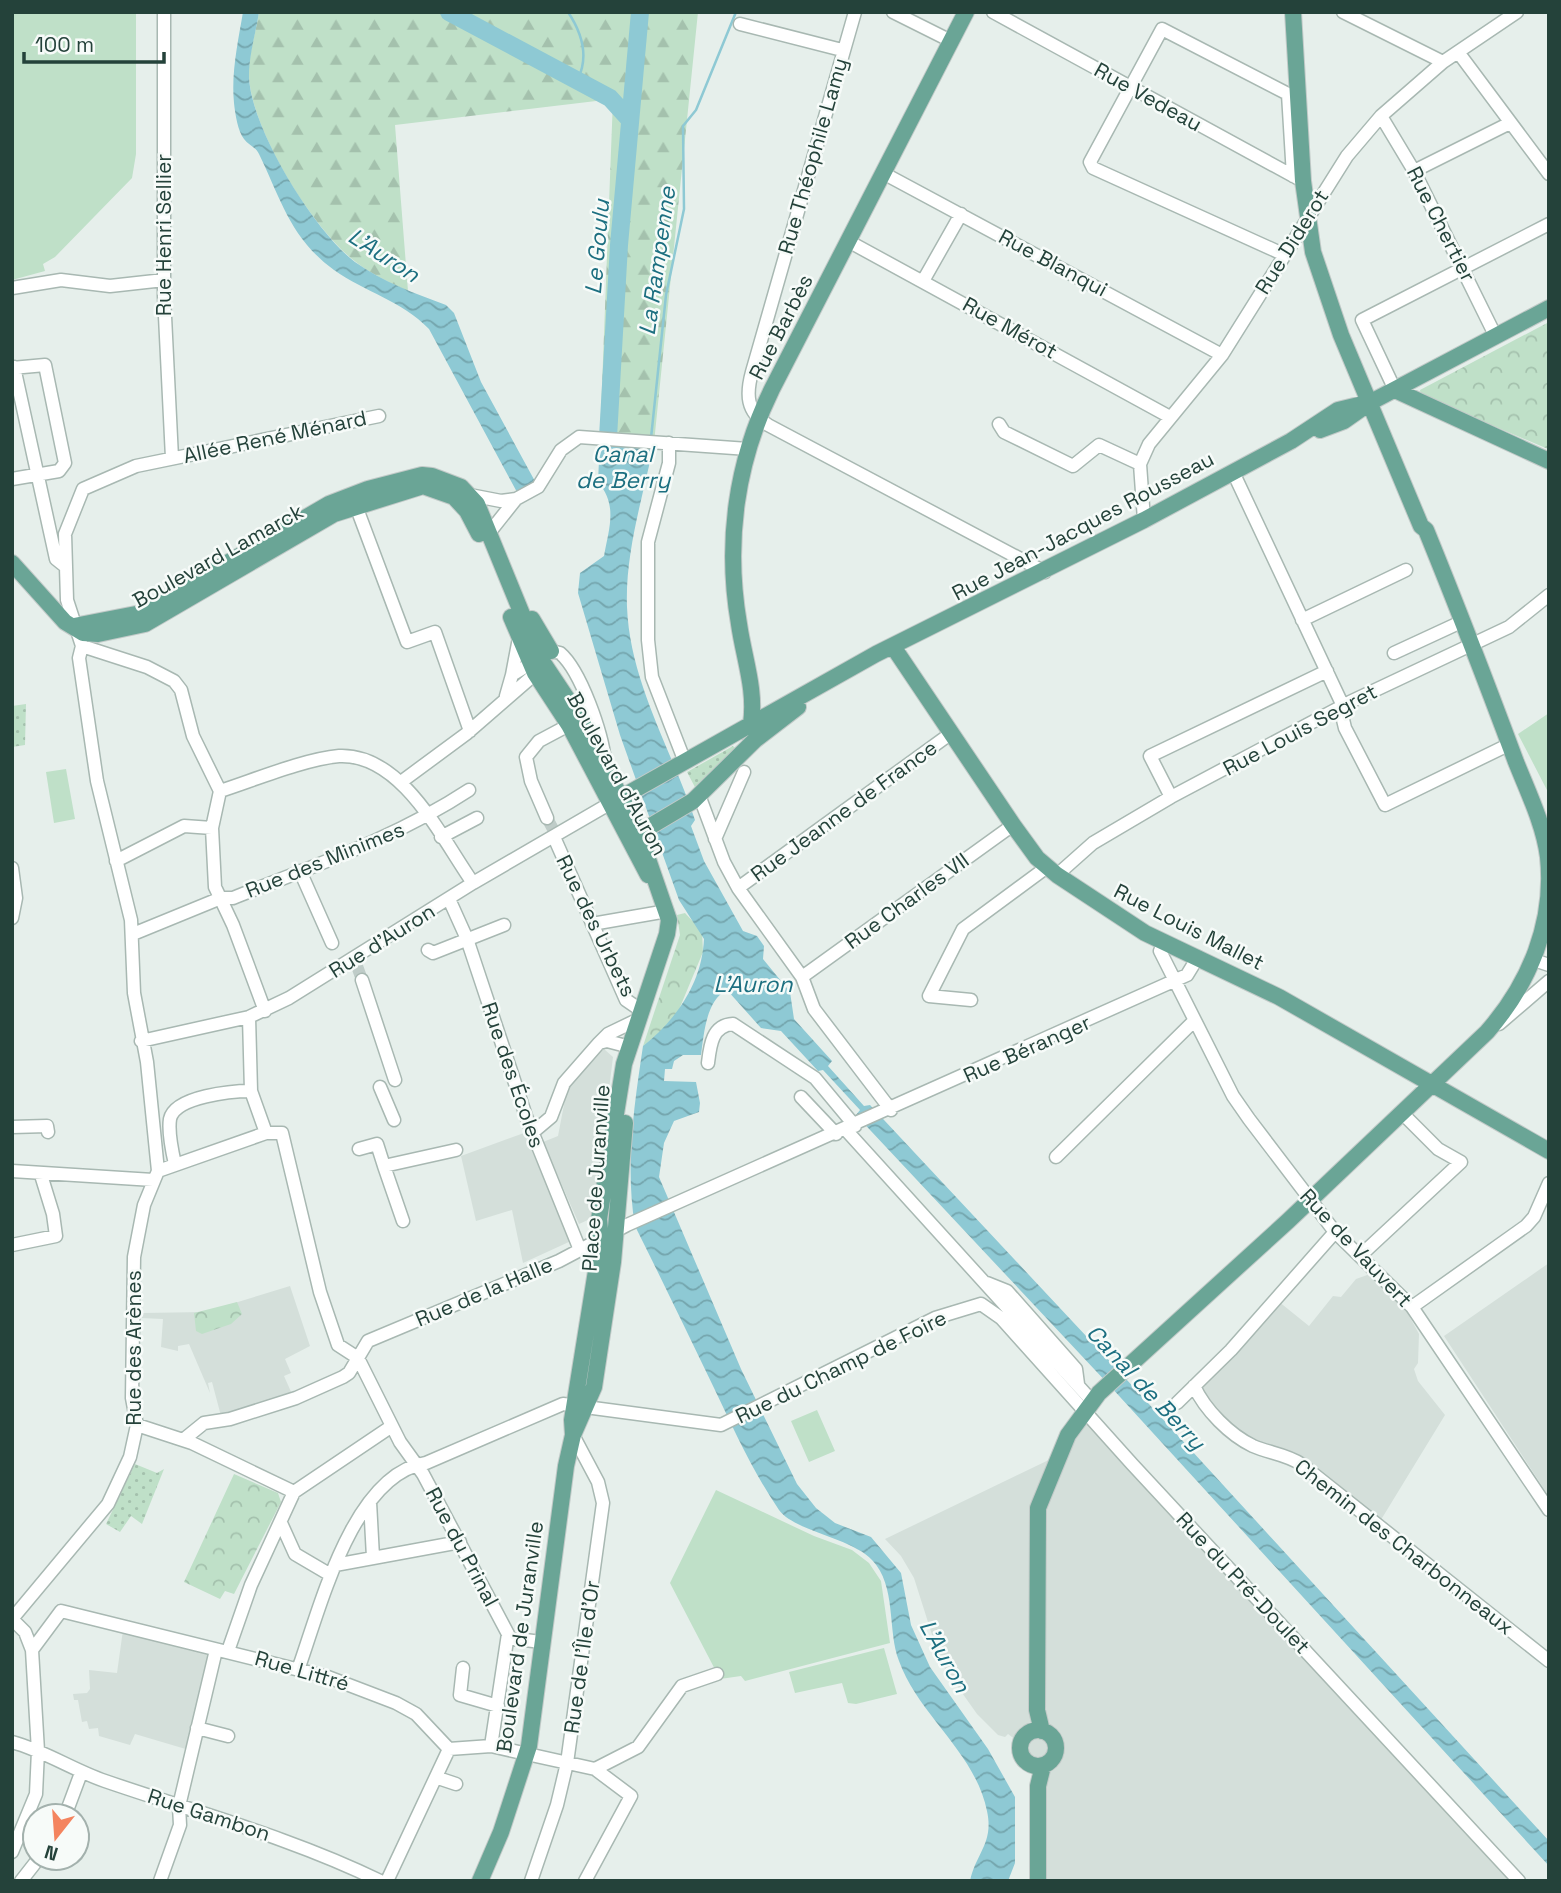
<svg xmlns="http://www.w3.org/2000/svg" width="1561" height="1893" font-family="'Space Grotesk',sans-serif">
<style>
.built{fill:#d4dfda}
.grass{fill:url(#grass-dots)}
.forest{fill:url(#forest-firs)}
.park{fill:url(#park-crowns)}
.pitch{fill:#bfe0c8}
.water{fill:url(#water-waves)}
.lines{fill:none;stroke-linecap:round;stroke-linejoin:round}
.stream{stroke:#8ec9d4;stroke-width:2.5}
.river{stroke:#8ec9d4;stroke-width:18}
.minor-tunnel{stroke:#bfccc8;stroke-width:12;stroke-dasharray:12 6;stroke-linecap:butt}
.minor-casing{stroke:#a8b8b2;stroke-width:15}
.major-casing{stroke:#c2cac8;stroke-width:18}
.minor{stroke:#fff;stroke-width:12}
.major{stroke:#6aa596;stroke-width:16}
.labels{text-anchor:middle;stroke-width:5;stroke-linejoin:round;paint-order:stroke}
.street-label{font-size:21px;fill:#24423a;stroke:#f7fbf9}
.water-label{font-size:23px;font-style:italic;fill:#1c6f80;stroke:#f7fbf9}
</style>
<defs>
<pattern id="grass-dots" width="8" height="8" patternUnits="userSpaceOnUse" patternTransform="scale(1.75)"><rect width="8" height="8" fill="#bfe0c8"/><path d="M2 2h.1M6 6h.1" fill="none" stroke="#a4c1ad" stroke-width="1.8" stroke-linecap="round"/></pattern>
<pattern id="forest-firs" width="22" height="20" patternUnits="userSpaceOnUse" patternTransform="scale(1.75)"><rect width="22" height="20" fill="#bfe0c8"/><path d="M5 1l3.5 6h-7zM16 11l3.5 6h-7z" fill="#a4c1ad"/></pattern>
<pattern id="park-crowns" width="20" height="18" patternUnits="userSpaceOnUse" patternTransform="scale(1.75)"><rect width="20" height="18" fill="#bfe0c8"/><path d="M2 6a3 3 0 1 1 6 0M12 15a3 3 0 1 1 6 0" fill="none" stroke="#a4c1ad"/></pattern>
<pattern id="water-waves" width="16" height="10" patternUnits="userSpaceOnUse" patternTransform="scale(1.75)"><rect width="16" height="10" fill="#8ec9d4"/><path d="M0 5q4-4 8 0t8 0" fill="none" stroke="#74a5ad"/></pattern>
</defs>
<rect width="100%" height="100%" fill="#e6efeb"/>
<path class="built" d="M604 1049 613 1057 604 1130 590 1219 579 1224 543 1142 558 1136 567 1089Z
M524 1133 571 1241 523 1263 512 1210 476 1221 461 1156Z
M1549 1263V1495H1548L1444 1336Z
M1370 1274 1407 1312 1419 1334 1418 1363 1414 1369 1418 1381 1445 1415 1379 1523 1295 1457 1245 1439 1201 1395 1202 1382 1278 1301 1309 1326 1333 1296 1341 1297 1356 1279Z
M290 1286 310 1346 285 1359 291 1373 284 1376 292 1394 221 1416 212 1382 208 1383 210 1393 189 1344 178 1346V1351L161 1347 163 1319 141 1318 142 1313 205 1312Z
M1086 1411 1522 1881H1038V1786L1031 1765 1022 1757 1020 1743 1008 1734 1005 1737 998 1735 977 1714 941 1663 914 1578 901 1556 885 1539 1057 1456Z
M123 1630 208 1654 189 1750 135 1734 130 1745 99 1736 98 1728 89 1729 87 1721 82 1722 78 1700H74L73 1694 87 1693 90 1689 89 1670 117 1673Z"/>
<path class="grass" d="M26 704 25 745 12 747V706Z
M733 746 736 749 697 791 687 772Z
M135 1464 157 1473 164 1469 142 1524 131 1516 120 1532 106 1524Z"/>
<path class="forest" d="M259 12H698L654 443 600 438 613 99 395 125 408 291C388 282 369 273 352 259 311 226 251 129 249 76 248 56 256 32 259 12Z"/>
<path class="park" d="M1549 322 1548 449 1421 395 1420 390Z
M685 913 702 931 703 952 678 1012 667 1027 643 1046 680 935 677 915Z
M237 1302 242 1314 231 1324 202 1334 196 1331 194 1313Z
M234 1474 278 1493 281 1502 234 1594 225 1591 220 1599 184 1582Z"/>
<path class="pitch" d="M12 12H136V154L132 178 55 257 43 264 45 271 12 280Z
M1549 713V794L1518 734Z
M66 769 75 819 54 823 46 772Z
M817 1410 835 1451 809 1462 791 1421Z
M716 1490 814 1536 852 1550 869 1563 881 1581 890 1643 745 1681 741 1676 720 1679 670 1583Z
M884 1648 897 1694 856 1704 848 1703 842 1683 795 1693 789 1672Z"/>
<path class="water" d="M243 12H259C256 32 249 55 249 76 250 127 314 231 355 262 383 282 414 293 446 305L454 313 481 382 537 485 526 486 518 494 429 329C402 301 365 292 334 270 290 238 281 199 259 154 256 147 248 145 244 139 238 132 235 113 234 103 231 73 238 42 243 12Z
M600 438 654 443C643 497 625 552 627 607 630 683 672 750 695 820L691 826 704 861 743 931 757 936 764 946 763 959 790 992 794 1019 832 1061 828 1066 864 1106 870 1105 1116 1368 1549 1841V1866L1110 1386 856 1115 860 1110 823 1070 818 1071 781 1031 761 1028 727 990C706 1000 704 1034 701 1055H683L674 1061 672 1069H665L664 1081 696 1082 700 1103 699 1112 674 1121 664 1143 659 1177 741 1369 797 1484 816 1508 835 1523 871 1537 901 1573 911 1625 930 1667 988 1749 1015 1797V1863L1008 1881H970C976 1853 994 1843 987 1811 975 1752 919 1716 899 1661 887 1630 897 1586 872 1560 852 1538 794 1531 779 1510 753 1472 734 1430 714 1388 688 1334 662 1280 635 1226 625 1166 634 1106 643 1046 676 1020 702 983 704 939L679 900 620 735 578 593 580 573 604 556C609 528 618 505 598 482Z"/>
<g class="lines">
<path class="stream" d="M568 12C582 33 589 56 578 79
M651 438 666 295 684 209 683 126 696 110 736 12"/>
<path class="river" d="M449 12 610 98 630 120
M607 455 619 245 640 12"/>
<path class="minor-tunnel" d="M547 818 553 829
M357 966 362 980"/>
<g class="minor-casing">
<path id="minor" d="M164 12V296L172 458
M855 12 752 372C746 394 746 412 768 425L1045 572
M893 12 951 41
M993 12 1297 178
M1343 12 1443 62
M740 24 842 50
M1458 52 1549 174
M1381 116 1414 171 1495 335
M1414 171 1510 123
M883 173 1222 355
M848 241 1170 417
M1285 255 1093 168 1090 162 1162 29 1288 94 1293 176
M923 281 961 214
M12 288 61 280 110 286 164 280
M14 367 56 559 66 567
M12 368 45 365 65 463 59 471 12 479
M1395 390 1362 320 1549 224
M999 424 1004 432 1073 466 1099 445 1140 464
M669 443V463L648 542V640L652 677 685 762
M1233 472 1343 706
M470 495 501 501 516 499
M356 506 407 642 435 632 470 731
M1144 520 1140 464 1149 444 1222 355 1347 156 1381 116 1443 62 1517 12
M489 533 516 499 538 487 561 450 579 437 748 449
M1302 620 1406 570
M82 646 147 667 174 681 181 690 193 736 220 791
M1394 653 1461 622
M512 675 519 638
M506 696 512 675 551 651 560 653C581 671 602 733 605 761
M1340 707 1345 728 1385 805 1510 744
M401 782 466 734 542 668
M699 795 724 862 738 888 802 977 814 1009 891 1110
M1171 797 1150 756 1327 671
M547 818 531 781 526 757 539 741 569 725
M441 837 477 818
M554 837 626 1000 642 1011
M715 839 744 772
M116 861 184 826 212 828
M12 868 16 898 12 918
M300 871 332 943
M1057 875 1093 843 1171 797 1350 702 1509 627 1549 595
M738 888 950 734
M449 899 467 939 527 1119 580 1250
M592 924 667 911
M133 934 221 898H233C313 866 396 838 469 790
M1164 943 1160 951 1233 1096 1249 1119 1335 1232 1412 1307 1549 1510
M428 950 433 953 504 925
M1534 960 1549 965
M802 977 1013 825
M362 980 395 1080
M971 1000 929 996 963 929 1047 867
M265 1011 233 925 215 887 212 828 220 791C254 780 305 759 339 756 402 753 442 839 473 883
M249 1017 251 1091 266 1133
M1499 1024 1549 981
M141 1041 249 1017 289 998 473 883 609 804
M599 1043 608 1034 639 1019
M708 1063C710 1046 712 1025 733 1024L815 1078 855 1126
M380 1087 394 1120
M801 1097 836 1134
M12 1127 47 1126 48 1132
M846 1130 1092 1401
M532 1133 551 1117 564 1083 599 1043 607 1041 630 1047
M359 1149 377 1144 384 1166 456 1150
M1056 1157 1194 1021
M175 1164C172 1151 168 1132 170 1119 175 1096 233 1091 251 1091
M384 1166 403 1221
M12 1171 153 1180
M158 1171 266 1133H282L320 1292 338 1345 358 1358 400 1442 423 1474 508 1634 491 1746
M12 1245 56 1236 53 1214 41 1175
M1361 1255 1461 1162 1438 1149 1402 1113
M987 1283 1007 1291 1076 1369 1078 1384
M981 1304 1001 1318 1132 1464 1519 1881
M1412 1307 1526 1226 1534 1217 1549 1183
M1194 1386C1205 1410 1230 1435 1253 1446 1269 1453 1286 1454 1301 1464L1549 1661
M1177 1403 1231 1350 1335 1232
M137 1425 192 1443 294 1492
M183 1440 204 1423 230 1419 296 1398 343 1377 349 1373 368 1341 559 1261 627 1225 1187 975 1198 957
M370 1502 373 1557
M281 1523 295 1554 329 1574
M335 1565 460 1542
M509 1638 541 1642
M32 1650 61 1611 328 1677 396 1703 416 1714 449 1749 491 1746 595 1769 631 1796 585 1881
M228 1651 251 1585 294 1492 392 1426
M299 1667C320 1608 353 1474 426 1463L563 1404 721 1425 935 1318 981 1304
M463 1668 460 1695 498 1706
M197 1728 228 1736
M12 1742C45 1751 73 1770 105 1781 198 1813 292 1838 380 1881
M595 1769 638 1747 682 1686 717 1674
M438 1778 456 1784
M65 1816 81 1773
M12 1852 36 1794 38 1751 32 1650 25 1632 12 1619 108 1504 130 1457 137 1425 132 1398 134 1257 144 1205 158 1171 147 1062 134 993 131 920 97 781 79 658 82 646 67 600 65 534 83 489 136 466 379 416
M21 1881 39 1858
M160 1881 180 1825 179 1806 216 1650
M387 1881 449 1749
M531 1881 557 1805 567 1763 603 1503 598 1482 573 1435"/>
</g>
<g class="major-casing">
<path id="major" d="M1395 390 1549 461
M1320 430 1344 421 1371 402 1549 308
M12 563 65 622 83 633 98 634 145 624 334 514 423 486 454 497 467 511 479 534
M511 617 535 673 569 725 648 875
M532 619 551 651
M74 626 141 613 329 504 368 489 422 475 432 476 461 487 477 504 540 658 580 718 639 833 669 920 667 934 624 1064 599 1219 601 1240 572 1420 573 1435
M894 648 1013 825 1037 858 1057 875 1145 933 1279 997 1549 1151
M751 724C756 689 744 659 739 624 725 543 736 462 772 389L966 12
M613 802 876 654 1144 520 1291 441 1338 410 1371 402
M639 833 693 801 755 740 798 707
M1020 1748a18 18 0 1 1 36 0a18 18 0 1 1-36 0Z
M1042 1731 1037 1710 1038 1508 1068 1435 1099 1393 1288 1221 1487 1032C1529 984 1555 923 1548 857 1544 825 1528 792 1516 762 1487 684 1457 606 1426 530L1421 526 1341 335 1313 252 1303 181 1293 12
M480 1881 501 1832 529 1746 566 1466 573 1435 594 1387 613 1262 625 1123
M1038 1881V1786L1043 1766"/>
</g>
<use href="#minor" class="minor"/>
<use href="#major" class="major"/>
</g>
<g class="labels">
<g class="street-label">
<text transform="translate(1148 97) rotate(29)" y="7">Rue Vedeau</text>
<text transform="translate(813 156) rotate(-74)" y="7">Rue Théophile Lamy</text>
<text transform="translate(1441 224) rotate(63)" y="7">Rue Chertier</text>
<text transform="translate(164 235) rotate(-90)" y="7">Rue Henri Sellier</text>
<text transform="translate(1292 242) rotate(-58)" y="7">Rue Diderot</text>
<text transform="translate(1053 263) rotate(28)" y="7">Rue Blanqui</text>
<text transform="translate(781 327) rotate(-63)" y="7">Rue Barbès</text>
<text transform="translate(1010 328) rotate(29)" y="7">Rue Mérot</text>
<text transform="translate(275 437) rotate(-12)" y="7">Allée René Ménard</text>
<text transform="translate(1083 526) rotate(-28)" y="7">Rue Jean-Jacques Rousseau</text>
<text transform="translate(218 556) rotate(-29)" y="7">Boulevard Lamarck</text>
<text transform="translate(1300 730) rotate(-28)" y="7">Rue Louis Segret</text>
<text transform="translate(617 774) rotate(61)" y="7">Boulevard d'Auron</text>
<text transform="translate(844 811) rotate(-36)" y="7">Rue Jeanne de France</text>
<text transform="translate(325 860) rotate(-22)" y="7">Rue des Minimes</text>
<text transform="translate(907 901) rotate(-36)" y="7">Rue Charles VII</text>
<text transform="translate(596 926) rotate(64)" y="7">Rue des Urbets</text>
<text transform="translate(1189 927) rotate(27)" y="7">Rue Louis Mallet</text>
<text transform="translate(382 941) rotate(-32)" y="7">Rue d'Auron</text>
<text transform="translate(1027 1049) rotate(-24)" y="7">Rue Béranger</text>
<text transform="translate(513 1075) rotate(71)" y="7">Rue des Écoles</text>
<text transform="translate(596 1178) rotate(-86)" y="7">Place de Juranville</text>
<text transform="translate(1356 1248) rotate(47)" y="7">Rue de Vauvert</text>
<text transform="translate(484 1292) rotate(-23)" y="7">Rue de la Halle</text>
<text transform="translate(134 1348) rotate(-90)" y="7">Rue des Arènes</text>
<text transform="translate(841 1367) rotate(-26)" y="7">Rue du Champ de Foire</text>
<text transform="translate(462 1547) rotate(62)" y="7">Rue du Prinal</text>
<text transform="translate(1404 1547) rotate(38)" y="7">Chemin des Charbonneaux</text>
<text transform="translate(1243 1583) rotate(47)" y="7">Rue du Pré-Doulet</text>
<text transform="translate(520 1637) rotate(-82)" y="7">Boulevard de Juranville</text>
<text transform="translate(582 1657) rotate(-82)" y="7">Rue de l'Île d'Or</text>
<text transform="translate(302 1671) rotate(16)" y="7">Rue Littré</text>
<text transform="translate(209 1815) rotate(18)" y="7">Rue Gambon</text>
</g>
<g class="water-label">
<text transform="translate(597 247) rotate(-85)" y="8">Le Goulu</text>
<text transform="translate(384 255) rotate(33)" y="8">L'Auron</text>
<text transform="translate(657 261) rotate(-82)" y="8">La Rampenne</text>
<text x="623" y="462">Canal<tspan x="623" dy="26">de Berry</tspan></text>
<text x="753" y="992">L'Auron</text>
<text transform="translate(1146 1387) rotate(47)" y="8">Canal de Berry</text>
<text transform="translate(945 1656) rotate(61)" y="8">L'Auron</text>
</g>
</g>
<rect width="1561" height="1893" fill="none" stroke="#24423a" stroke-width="28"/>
<g transform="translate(56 1837) rotate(197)"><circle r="33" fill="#f7fbf9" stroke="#a3b1ad" stroke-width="2"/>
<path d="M0-5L12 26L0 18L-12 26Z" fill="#f4845f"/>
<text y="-10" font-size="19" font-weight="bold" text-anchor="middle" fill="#24423a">N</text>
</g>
<path d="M24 52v10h140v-10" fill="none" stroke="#24423a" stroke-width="3.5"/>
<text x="35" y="52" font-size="21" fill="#24423a" stroke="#f7fbf9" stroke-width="5" paint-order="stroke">100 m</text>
</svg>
